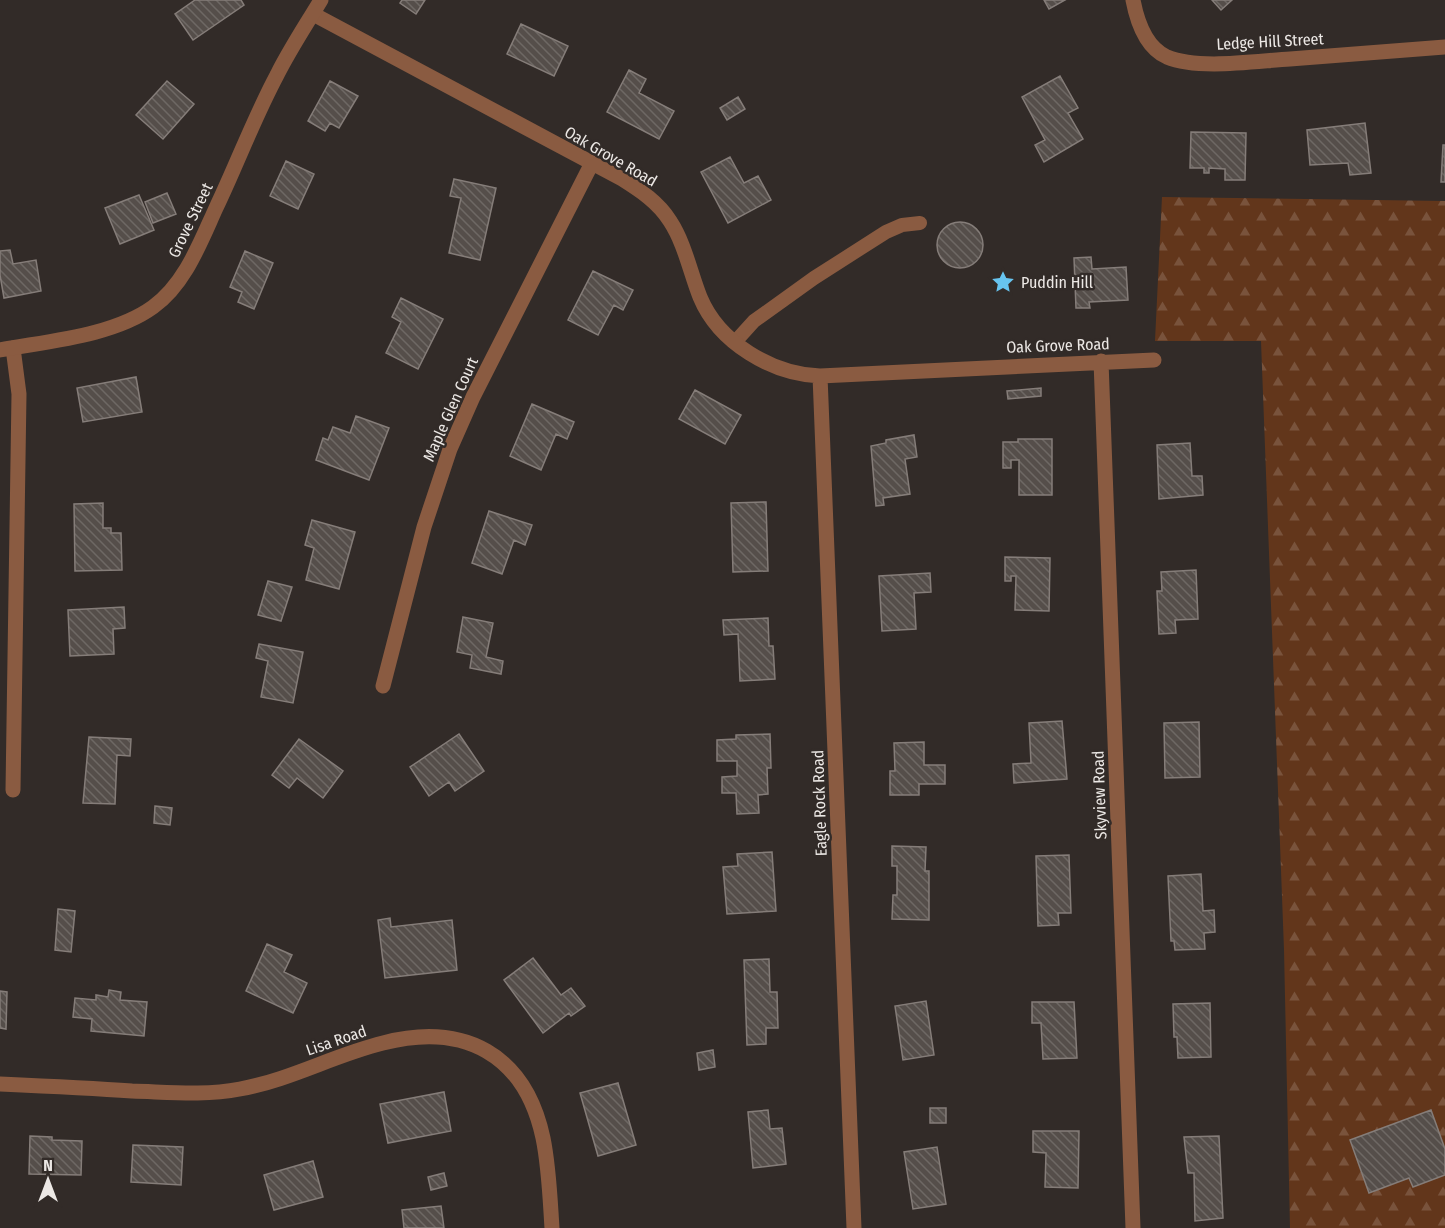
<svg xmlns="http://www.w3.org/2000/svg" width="1445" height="1228" font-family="'Fira Sans Condensed',sans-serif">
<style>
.forest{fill:url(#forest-firs)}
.building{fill:url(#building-back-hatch);stroke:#857d79;stroke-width:1.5}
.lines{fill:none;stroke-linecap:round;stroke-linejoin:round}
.service{stroke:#8a5b41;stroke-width:14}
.minor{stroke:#8a5b41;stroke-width:15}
.tertiary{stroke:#8a5b41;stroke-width:15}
.labels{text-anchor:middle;stroke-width:5;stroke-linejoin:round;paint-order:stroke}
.street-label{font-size:16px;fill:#ece8e5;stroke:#322b28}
.poi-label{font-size:16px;fill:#ece8e5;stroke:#322b28;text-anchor:start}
</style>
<defs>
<pattern id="forest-firs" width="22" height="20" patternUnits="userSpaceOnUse" patternTransform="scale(1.5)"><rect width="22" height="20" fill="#62361b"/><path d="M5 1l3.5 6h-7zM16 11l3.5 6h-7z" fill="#79533c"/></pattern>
<pattern id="building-back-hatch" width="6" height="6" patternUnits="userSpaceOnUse" patternTransform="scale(1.5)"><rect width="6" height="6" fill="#554e4a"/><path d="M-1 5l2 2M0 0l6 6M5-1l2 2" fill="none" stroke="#6e6864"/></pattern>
</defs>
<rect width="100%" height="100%" fill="#322b28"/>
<path class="forest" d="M1162 197 1445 201V1228H1290L1284 949 1261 341H1155Z"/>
<path class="building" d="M195 0H241L244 5 193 40 175 14Z
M402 0H425L416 14 400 3Z
M1044 0H1065L1049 9Z
M1212 0H1232L1221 10Z
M521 24 568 46 554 76 507 54Z
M629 70 646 79 639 93 674 111 659 139 607 112Z
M1060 76 1078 108 1068 113 1083 139 1044 162 1035 145 1045 140 1022 97Z
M167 81 194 104 163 139 136 115Z
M330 81 358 96 339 128 330 123 325 131 308 121Z
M738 97 745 109 727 120 720 108Z
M1365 123 1371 173 1350 175 1348 163 1310 165 1307 130Z
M1191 132 1246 133 1245 180H1225V169L1209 168V173H1204V168H1190Z
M1443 145H1445V182H1441Z
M730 157 744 183 758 176 771 200 728 223 701 172Z
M286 161 314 174 298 209 270 196Z
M454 179 496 188 480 260 449 253 461 198 450 196Z
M167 193 176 214 153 223 145 202Z
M139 195 154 230 120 244 105 208Z
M937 245a23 23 0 1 1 46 0a23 23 0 1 1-46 0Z
M10 250 13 264 36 260 41 291 4 298 0 275V251Z
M245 251 273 263 254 309 238 302 242 292 230 287Z
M1091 257 1092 269 1126 267 1128 300 1089 302 1090 308H1076L1074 258Z
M593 271 633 290 623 310 614 305 598 335 568 320Z
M401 298 443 319 418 369 386 353 401 322 392 317Z
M136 377 142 412 83 422 77 388Z
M1041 388V396L1008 399 1007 391Z
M695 390 741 415 725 444 679 419Z
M532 404 574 422 567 439 556 434 541 470 510 456Z
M356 416 389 428 369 480 316 460 323 438 328 440 333 427 350 433Z
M914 435 917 457 905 459 910 494 883 498 884 505 876 506 871 446 886 443V440Z
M1018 439H1052V495H1019V460H1011V468H1003V442H1018Z
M1190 443 1192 476H1202L1203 495 1159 499 1157 445Z
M766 502 768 571 733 572 731 503Z
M103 503V528H111V533H121L122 570 75 571 74 504Z
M489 511 532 525 525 545 514 540 502 574 472 563Z
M312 520 355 532 339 589 306 580 314 548 305 545Z
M1005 557 1050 558 1049 611 1015 610 1016 576H1011V581H1005Z
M1196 570 1198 619 1175 620 1176 633 1159 634 1157 591H1162L1161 572Z
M930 573 931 592 914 593 916 629 882 631 879 576Z
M268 581 292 587 281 621 258 615Z
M124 607 125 628 113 629 114 654 70 656 68 610Z
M463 617 493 623 486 657 503 661 501 674 470 668 472 655 457 652Z
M768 618 769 646H773L775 679 740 681 738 634 724 635 723 620Z
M259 644 303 652 293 703 261 697 268 661 256 658Z
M1062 721 1067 779 1014 783 1013 764 1031 763 1029 723Z
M1199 722 1200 777 1165 778 1164 723Z
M459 734 484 771 455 791 449 782 429 796 410 767Z
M770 734 771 768H767L768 794 758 795 759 813 737 814 736 793H722V777L737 776V761H717V740L736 739V735Z
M89 737 131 739 130 756 117 755 115 804 83 803Z
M299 739 343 771 323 798 297 778 289 788 272 775Z
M924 742V765H945V784H919V795H890V771H895L894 743Z
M155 806 172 808 170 825 154 823Z
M892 846 926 847 925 871H929V920L892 919 893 895H897V866H892Z
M772 852 776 911 727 914 723 867 738 866 737 854Z
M1069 855 1071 913H1058L1059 925 1038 926 1036 856Z
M1201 874 1203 911 1214 910 1215 932 1204 933 1205 949 1175 950 1174 941H1171L1168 876Z
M58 909 75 911 71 952 55 950Z
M390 918 391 927 452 920 457 970 385 978 378 920Z
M267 944 292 955 284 972 307 983 293 1013 246 991Z
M533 958 561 995 571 988 585 1006 571 1016 569 1013 543 1033 504 980Z
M769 959 770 992H777L778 1028H766V1044L747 1045 744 960Z
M109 990 121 992 120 1000 147 1002 144 1036 91 1031 92 1019 73 1017 75 998 96 1000V995L108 997Z
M0 991 7 992 6 1029 0 1028Z
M926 1001 934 1055 903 1060 895 1006Z
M1032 1002H1074L1077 1058 1043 1059 1041 1023H1032Z
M1210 1003 1211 1057 1178 1058 1177 1037H1174L1173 1004Z
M713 1050 715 1067 699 1070 697 1053Z
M618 1083 636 1145 598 1156 580 1093Z
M444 1092 451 1131 388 1143 380 1104Z
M930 1108H946V1123H930Z
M768 1110 770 1129 782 1128 786 1164 753 1168 748 1112Z
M1431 1110 1445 1149V1175L1413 1187 1409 1178 1369 1193 1350 1140Z
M1033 1131H1079L1078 1188 1045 1187 1046 1153 1033 1152Z
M30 1136 52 1137V1140L82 1141 81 1175 29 1174Z
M1219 1136 1223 1218 1195 1221 1194 1173H1188L1184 1137Z
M133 1145 183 1147 181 1185 131 1182Z
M937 1147 946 1204 913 1209 904 1152Z
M313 1161 323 1197 274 1210 264 1175Z
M444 1173 447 1186 431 1190 428 1177Z
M441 1206 444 1228H404L402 1210Z"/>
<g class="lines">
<path class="service" d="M735 342 754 321 814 278 886 232 902 225 920 223"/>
<path class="minor" d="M1133 0C1137 21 1145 47 1167 57 1198 70 1256 61 1290 59 1341 55 1393 51 1445 47
M313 14 622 179C641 191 658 202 670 221 685 244 690 272 700 297 719 343 772 374 820 376L1154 360
M1101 361 1133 1228
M820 376 854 1228
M383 686 424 527 450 449 473 397 592 163
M13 790 19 394 13 348
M0 1084C44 1086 88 1088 132 1091 168 1092 204 1096 240 1089 290 1080 334 1055 383 1043 464 1022 525 1054 543 1138 549 1167 550 1198 552 1228"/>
<path class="tertiary" d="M0 350C48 341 113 336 153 307 185 284 200 243 216 208 237 164 254 118 277 75 290 49 306 25 321 0"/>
</g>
<defs>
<g id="sight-bare" transform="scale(1.8)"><path d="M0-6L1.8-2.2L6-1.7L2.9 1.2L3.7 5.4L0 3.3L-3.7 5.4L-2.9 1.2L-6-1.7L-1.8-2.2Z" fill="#67c4ef" stroke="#322b28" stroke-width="2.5" paint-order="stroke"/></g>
</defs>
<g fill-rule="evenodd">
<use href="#sight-bare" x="1003" y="282"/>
</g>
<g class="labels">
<g class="street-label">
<text transform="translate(1270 41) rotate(-3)" y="6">Ledge Hill Street</text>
<text transform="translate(611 156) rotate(30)" y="6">Oak Grove Road</text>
<text transform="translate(190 220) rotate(-64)" y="6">Grove Street</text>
<text transform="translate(1058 345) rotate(-2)" y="6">Oak Grove Road</text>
<text transform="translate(450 409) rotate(-66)" y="6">Maple Glen Court</text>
<text transform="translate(1099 795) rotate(-92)" y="6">Skyview Road</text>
<text transform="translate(819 803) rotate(-92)" y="6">Eagle Rock Road</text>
<text transform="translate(336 1040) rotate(-19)" y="6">Lisa Road</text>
</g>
<g class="poi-label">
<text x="1021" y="288">Puddin Hill</text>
</g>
</g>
<g transform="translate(48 1180)" stroke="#322b28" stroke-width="4.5" paint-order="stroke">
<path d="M0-4.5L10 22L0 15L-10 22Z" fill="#ece8e5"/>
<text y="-9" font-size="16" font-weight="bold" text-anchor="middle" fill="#ece8e5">N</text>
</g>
</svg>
